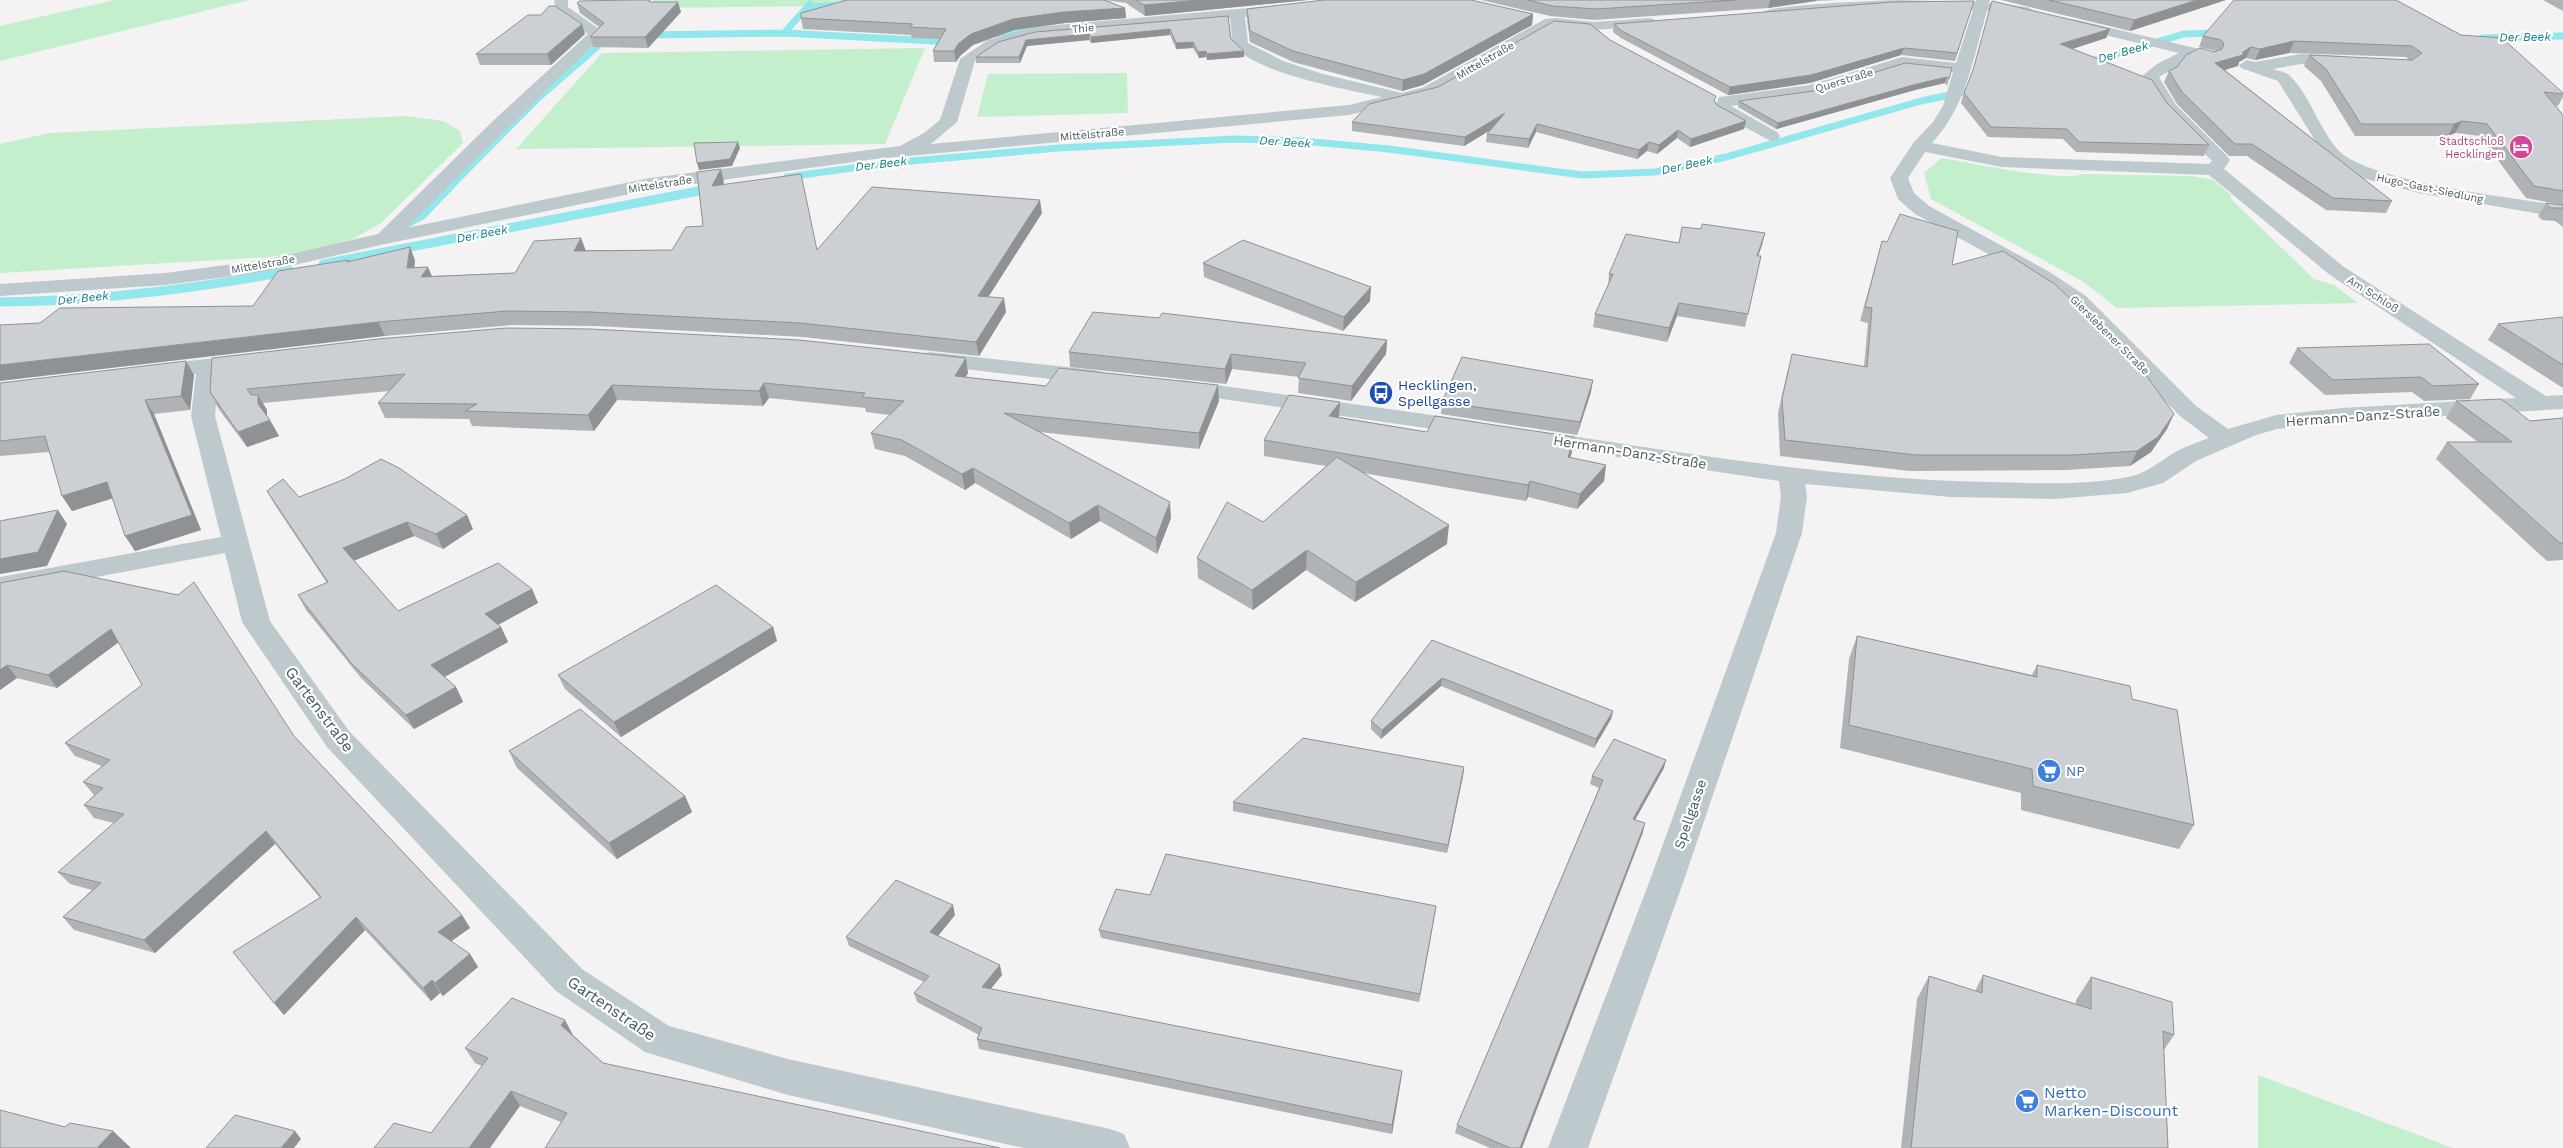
<svg xmlns="http://www.w3.org/2000/svg" width="2563" height="1148" font-family="'Work Sans',sans-serif">
<style>
.green{fill:#c3efcc}
.lines{fill:none;stroke-linecap:round;stroke-linejoin:round}
.stream-far1{stroke:#91e7eb;stroke-width:7}
.stream{stroke:#91e7eb;stroke-width:9}
.street{fill:#bec9ce;fill-rule:evenodd}
.wall{fill:#afb3b6}
.shaded-wall{fill:#8f9294}
.building{fill:#ccd0d4;stroke:#8f9294}
.labels{text-anchor:middle;stroke-width:4.5;stroke-linejoin:round;paint-order:stroke}
.far-street-label{font-size:11px;fill:#4a595f;stroke:#fff}
.far-hotel-label{font-size:11px;fill:#b23c85;stroke:#fff;text-anchor:end}
.far-water-label{font-size:12px;font-style:italic;fill:#108185;stroke:#fff}
.transit-label{font-size:14px;fill:#164399;stroke:#fff;text-anchor:start}
.street-label{font-size:14px;fill:#4a595f;stroke:#fff}
.shop-label{font-size:14px;fill:#366cbe;stroke:#fff;text-anchor:start}
.near-street-label{font-size:16px;fill:#4a595f;stroke:#fff}
.near-shop-label{font-size:16px;fill:#366cbe;stroke:#fff;text-anchor:start}
</style>
<rect width="100%" height="100%" fill="#f4f2f2"/>
<path class="green" d="M114 0H249L0 61V26Z
M653 0H850L826 6 646 8Z
M925 48 885 144 516 149 602 53Z
M1127 73 1128 113 977 117 988 74Z
M406 116 443 121 460 131 463 143 381 223 351 240 314 249 269 257 0 273V144L49 133Z
M1942 158C1964 162 2067 183 2081 174L2192 176 2213 180 2231 195V199L2314 279 2334 285 2358 303 2117 308 2082 281 1931 199 1924 173Z
M2258 1075 2453 1148H2258Z"/>
<g class="lines">
<path class="stream-far1" d="M808 7 850 5 866 0
M784 33 810 4
M997 34 1038 25
M646 35 784 33 952 42
M2482 38 2563 36
M2084 63 2184 34 2219 33
M787 177 889 163 1059 148 1234 139 1302 141 1389 149 1582 175 1655 172 1726 157 1921 101 1979 89
M450 187 538 98 608 37"/>
<path class="stream" d="M404 225 422 215 451 185
M323 264 714 188
M0 302C98 301 194 289 290 271"/>
<path class="street" d="M554 0H568V7L605 33 406 228 650 178 900 146 924 133 940 120 960 59 988 40 1034 27 1284 5 1289 6 1291 9 1289 12 1245 17 1248 43 1283 61 1323 74 1402 93 1424 87 1545 19 1555 18 1594 22 1651 18 1658 22 1651 26 1594 30 1554 26 1436 94 1349 115 875 159 650 190 385 244 264 272 165 285 0 296V284L165 273 264 260 378 234 496 118 588 34 556 12ZM1230 18 1233 45C1252 72 1349 90 1382 97L1349 105 931 144 957 122 975 61 998 46 1035 36Z
M1897 0 1975 2 1976 0H1990L1989 3 2027 7 2034 11 2027 15 1987 11C1973 58 1966 107 1932 143L2002 157 2209 164 2212 161 2164 112 2142 76 2157 64 2179 53 2068 26 2066 23 2073 19 2216 53 2218 56 2216 59 2210 61 2195 57 2159 77 2176 105 2227 156 2230 160 2224 169 2344 267 2546 396 2563 395V409L2342 422 2277 429 2256 435 2196 461 2163 483 2127 493 2054 499 1951 497 1805 484 1807 496 1802 533 1684 880 1588 1148H1548L1650 880 1776 533 1781 496 1779 481 1537 445 1528 443 1525 438 1528 433 1537 431C1687 453 1836 479 1988 482 2034 483 2082 486 2128 477 2148 473 2160 461 2177 451 2187 446 2198 442 2209 438L2180 416 2070 306 2034 279 1915 214 1898 199 1890 178 1914 142 1933 122 1943 106 1953 72 1903 67 1812 95 1731 106 1777 132 1780 136 1777 140 1771 141 1716 112 1714 108 1719 97 1810 85 1902 57 1956 63 1973 10H1864L1766 18 1759 14C1766 4 1878 1 1897 0ZM1925 152 2002 167 2209 175 2330 275 2516 398 2342 408 2276 415 2228 429 2196 406 2086 296 2048 271 1929 206 1914 193 1908 178Z
M2301 54 2344 56 2352 61 2344 66 2301 64 2273 69C2278 71 2287 72 2290 76 2309 94 2320 130 2338 150 2368 182 2516 198 2563 206V218L2419 193 2362 178 2326 158 2278 81 2241 68 2239 65 2247 60 2255 62Z
M930 352 1094 370 1102 372 1105 377 1102 382 1094 384 922 364 919 359 922 354Z
M250 354 258 356 261 361 258 366 219 371 215 416 270 621 349 731 582 969 669 1026 788 1059 1110 1129 1124 1134 1130 1148H1024L788 1095 645 1052 556 991 327 747 242 622 225 553 0 595V577L221 537 191 416 196 374 153 379 145 377 142 372 145 367 153 365Z
M1181 380 1468 420 1477 422 1480 427 1477 432 1468 434 1173 392 1169 387 1173 382Z"/>
</g>
<path class="wall" d="M847 0H1308L1145 16 1126 3 1105 0 1125 8 1126 18 1065 23 1014 30 973 45 960 56 956 62H934L933 51 940 39 912 38 911 35 803 29 801 18Z
M1481 0H1835L1816 1 1768 8 1594 20 1550 16Z
M2001 0H2226L2130 31Z
M2396 0 2563 93V97L2558 106 2555 105 2563 115V205L2526 198 2480 136 2455 133 2448 136H2355L2321 81 2304 66 2309 55 2409 60 2406 57 2289 53 2255 60 2246 58 2239 62 2238 66 2225 70 2392 201 2386 213 2326 210 2247 156H2229L2177 104 2164 82 2169 71 2216 51 2199 47 2203 36Z
M2543 0H2563V11Z
M1974 1 1955 61 1901 55 1810 83 1728 95 1621 38 1613 32 1614 24Z
M651 2 681 12 648 48 593 47 590 37 599 27 580 13 577 3Z
M1247 9 1533 14 1532 25 1423 85 1402 91 1293 62 1250 42 1247 20Z
M1228 16 1231 39 1244 51V57L1207 60 1206 57 1199 58 1193 48 1176 49 1170 35 1091 43 1089 40 1027 46 1020 63H976V57L998 42Z
M2110 29 2106 38 2072 49 2167 103 2209 145 2204 156 2076 152 2063 139 1988 137 1961 103 1964 93Z
M585 34 551 65H480L476 54Z
M1610 40 1715 102 1717 105 1746 121 1744 129 1690 147 1677 138 1657 154 1647 151 1637 159 1536 132 1528 148 1486 142 1487 134 1490 130 1464 146 1352 131V122L1438 87Z
M1952 68 1947 86 1945 83 1915 90 1776 129 1738 107 1739 101 1814 91Z
M697 172 724 182 723 185 818 249 1042 213 988 297 1006 312 979 356 803 337 596 326 512 325 385 336 40 323 253 306 348 260 349 261 415 260 414 268 432 276 515 273 581 238 585 250H672L703 226Z
M2546 203 2563 205V227L2555 221 2542 220 2538 216Z
M1701 229 1765 233 1762 245 1758 256H1761L1745 327 1677 316 1667 342 1593 327 1595 314 1608 287 1609 274 1679 243Z
M1882 241 1952 265 2167 429 2151 452 2130 466 2066 470 1910 471 1780 456 1778 413 1788 369 1864 367 1868 323 1860 321Z
M1203 263 1370 301 1343 331 1204 277Z
M2563 317V388L2488 340 2498 324Z
M1159 318 1387 340 1386 354 1351 401 1298 393 1299 377 1232 369 1226 384 1070 367 1069 352Z
M2297 348 2479 384 2470 399 2424 401 2412 392 2325 395 2289 363Z
M212 358 968 373 966 377 1046 386 1219 401 1199 449 1039 432 1171 518 1157 554 1100 521 1071 539 975 483 965 490 905 456 875 449 871 433 890 415 866 412 865 408 769 398 763 406 617 400 594 431 472 426 469 419 385 418 378 403 389 391 263 403 267 410V416L279 436 247 447 218 408 210 392Z
M194 375 190 410 154 414 201 530 135 551 112 498 72 511 49 452 0 456V383Z
M1591 392 1577 435 1441 414 1442 402Z
M2456 401 2530 421 2563 418V560L2547 561 2436 459 2447 442H2478L2446 418Z
M1339 417 1427 432 1572 452 1570 458 1606 465 1604 481 1577 509 1528 497 1526 501 1363 473 1447 544 1355 602 1306 570 1253 610 1198 578 1197 558 1263 522 1326 466 1264 456V440Z
M267 491 473 529 443 549 414 536 354 560 398 611 532 589 538 603 498 625 501 627 508 642 444 677 456 687 463 702 414 729 361 678 306 610 298 595 327 583 275 505Z
M64 571 294 736 462 915 470 928 451 941 470 954 478 967 443 996 440 993 431 1001 365 930 284 1015 233 952 320 898 275 844 155 953 74 930 63 917 92 890 70 884 58 872 114 823 94 818 84 805 94 795 83 782 102 766 75 756 65 743 142 685 119 642 57 688 17 678 0 690V583Z
M773 627 777 641 621 737 565 689 558 675Z
M1857 636 2032 675 2037 665 2132 699 2194 825 2179 849 2021 810V793L1840 748 1849 659Z
M1432 640 1613 711 1611 719 1594 748 1441 686 1381 739 1371 729V721Z
M509 751 685 796 692 812 617 859 517 768Z
M1464 767 1463 776 1447 853 1233 811V802Z
M1664 768 1635 820 1643 832 1522 1148H1490L1455 1133 1457 1125 1599 788 1590 784 1592 776Z
M1150 895 1436 906 1419 1002 1101 938 1099 930Z
M955 915 938 936 1002 975 991 989 1401 1080 1392 1134 979 1049 977 1039 979 1035 917 1002 914 993 924 982 849 946 846 937Z
M1983 975 2076 1004V1000L2091 977 2174 1035 2164 1050 2168 1148H1901L1917 999 1929 976 1975 991Z
M573 1035 603 1063 561 1122 520 1106 431 1133 482 1066 475 1063 465 1048Z"/>
<path class="shaded-wall" d="M1200 0H1308L1145 16 1144 5Z
M1770 0H1816V1L1768 8Z
M2197 0H2226L2130 31 2134 20Z
M678 2 681 12 648 48 645 37Z
M1125 8 1126 18 1065 23 1014 30 973 45 960 56 956 62 954 51 958 44 971 34 1013 19 1064 12Z
M1533 14 1532 25 1423 85 1402 91 1403 80Z
M582 24 585 34 551 65 547 54Z
M1170 29V35L1091 43V37Z
M2110 29 2106 38 2057 54 2060 44Z
M1089 34V40L1027 46 1020 63 1019 57 1026 40Z
M2294 41 2289 53 2255 60 2260 49Z
M1193 42V48L1176 49V43Z
M2251 47 2246 58 2239 62 2238 66 2210 74 2215 63 2243 52Z
M1904 48 1901 55 1810 83 1728 95 1730 87Z
M1206 51V57L1199 58 1198 52Z
M1244 51V57L1207 60V54Z
M1947 77 1945 83 1915 90 1776 129 1778 123 1917 84Z
M1505 113 1504 122 1464 146 1465 137Z
M1746 121 1744 129 1690 147 1691 139Z
M2462 121 2455 133 2448 136 2454 124Z
M1537 124 1536 132 1528 148 1529 139Z
M1678 130 1677 138 1657 154 1659 145Z
M738 142 740 148 732 166 699 170 697 163Z
M1649 142 1647 151 1637 159 1639 150Z
M721 169 724 182 716 199 712 186Z
M1040 200 1042 213 980 310 978 296Z
M1765 233 1762 245 1754 268 1757 256Z
M581 238 586 251H574Z
M410 247 415 260 413 282 407 268Z
M428 267 434 281 421 277Z
M1371 287 1370 301 1343 331 1344 317Z
M1004 298 1006 312 979 356 976 342Z
M1679 303 1677 316 1667 342 1669 328Z
M378 322 385 336 0 381V365Z
M1387 340 1386 354 1351 401 1352 386Z
M1231 354 1232 369 1226 384 1225 369Z
M966 358 968 373 957 391 955 376Z
M186 361 194 375 190 410 181 396Z
M1593 380 1591 392 1577 435 1580 422Z
M764 383 769 398 763 406 759 391Z
M612 385 617 400 594 431 588 415Z
M1218 385 1219 401 1199 449V433Z
M258 395 267 410V420L258 404Z
M145 400 154 414 201 530 135 551 125 536Z
M1340 402 1339 417 1329 431V416Z
M2174 414 2167 429 2151 452 2130 466 2137 451Z
M270 420 279 436 247 447 238 432Z
M1574 437 1572 452 1566 472 1568 457Z
M1606 465 1604 481 1577 509 1580 494Z
M973 468 975 483 965 490 962 474Z
M1530 481 1528 497 1526 501 1528 485Z
M107 482 117 497 72 511 62 496Z
M1170 502 1171 518 1157 554 1156 538Z
M1098 505 1100 521 1071 539 1069 523Z
M58 510 67 524 47 566 0 574V559Z
M467 515 473 529 443 549 436 534Z
M407 522 414 536 351 562 343 548Z
M1449 525 1447 544 1355 602 1356 582Z
M1307 550 1306 570 1253 610 1252 590Z
M532 589 538 603 492 628 485 614Z
M501 627 508 642 439 680 431 665Z
M773 627 777 641 621 737 614 722Z
M111 629 120 641 57 688 48 675Z
M7 665 17 678 0 690V670Z
M1442 678 1441 686 1381 739 1382 730Z
M456 687 463 702 414 729 406 715Z
M1613 711 1611 719 1594 748 1596 739Z
M1666 760 1664 768 1631 827 1633 819Z
M1464 767 1463 776 1447 853 1448 845Z
M685 796 692 812 617 859 609 843Z
M1645 823 1643 832 1522 1148H1520Z
M266 831 275 844 155 953 144 940Z
M953 905 955 915 933 942 930 932Z
M1436 906 1435 914 1419 1002 1420 994Z
M462 915 470 928 446 945 438 932Z
M356 917 365 930 284 1015 274 1003Z
M470 954 478 967 443 996 435 983Z
M1000 965 1002 975 984 997 982 987Z
M432 980 440 993 431 1001 423 988Z
M565 1020 573 1035 570 1040 561 1025Z
M1402 1071 1401 1080 1392 1134V1125Z
M511 1091 520 1106 490 1148H469Z
M113 1131 131 1148H97Z
M295 1131 301 1139 294 1148H281Z"/>
<path class="building" d="M630 0H650L649 2H678L645 37H590L604 23 577 3 579 1Z
M847 0H1104L1125 8 1064 12 1013 19 971 34 958 44 954 51H933L946 29 910 27 913 24 801 18V13Z
M1136 0H1200L1144 5Z
M1324 0H1471L1533 14 1424 74 1403 80 1293 51 1250 31 1247 9Z
M1528 0H1735L1596 9 1552 6Z
M2049 0H2197L2134 20Z
M2234 0H2396L2461 35 2502 38 2563 93V94L2544 92 2563 115V191L2534 186 2487 124 2462 121 2454 124H2361L2326 69 2309 55 2412 60 2422 53 2412 46 2294 41 2260 49 2251 47 2243 52V55L2215 63 2392 201 2333 198 2252 144H2235L2182 92 2169 71 2177 67 2186 55 2200 48 2214 52 2222 49 2224 44 2221 40 2203 36Z
M1974 1 1957 53 1904 48 1811 75 1730 87 1622 31 1614 24 1892 2Z
M1992 1 2110 29 2060 44 2152 80 2167 103 2209 145 2079 142 2067 129 1991 127 1964 93 1973 70Z
M549 6H555L582 24 547 54H476L528 15H541Z
M1228 16 1231 39 1244 51 1207 54 1206 51 1198 52 1193 42 1176 43 1170 29 1091 37 1089 34 1026 40 1019 57H976L998 42 1035 32Z
M1554 21 1590 24 1610 40 1716 96 1714 101 1717 105 1746 121 1691 139 1678 130 1659 145 1649 142 1639 150 1537 124 1529 139 1487 134 1505 113 1465 137 1352 122 1369 104 1438 87Z
M1905 63 1952 68 1949 79 1947 77 1917 84 1778 123 1739 101 1814 91Z
M738 142 730 159 697 163 694 143Z
M721 169 712 186 801 174 817 250 872 187 1040 200 978 296 1004 298 976 342 800 323 591 312 507 311 378 322 0 365V325L40 323 60 308 253 306 278 271 348 260 347 262 410 247 407 268 428 267 421 277 515 273 534 241 581 238 574 251 672 250 686 227 703 226 697 172Z
M2546 203 2563 205V208H2550Z
M1900 214 1958 231 1952 265 2003 251 2056 285 2141 368 2174 414 2158 437 2137 451 2072 455H1916L1785 440 1782 399 1792 354 1867 367 1872 308 1865 307 1882 241 1887 242Z
M1702 224 1765 233 1757 256H1761L1748 314 1679 303 1669 328 1595 314 1613 274H1609L1626 234 1679 243 1682 227 1701 229Z
M1243 240 1371 287 1344 317 1203 263Z
M1093 312 1159 318 1162 313 1387 340 1352 386 1298 378 1306 363 1231 354 1225 369 1069 352Z
M2563 317V365L2498 324Z
M506 328 591 329 799 340 966 358 955 376 1046 386 1059 368 1218 385 1199 433 1004 413 1170 502 1156 538 1098 505 1069 523 973 468 962 474 902 440 871 433 904 401 862 397 865 393 764 383 759 391 612 385 588 415 465 411 477 404 378 403 405 374 247 389 251 395H258V404L270 420 238 432 210 392 212 358 378 339Z
M2429 344 2479 384 2433 386 2421 377 2333 380 2297 348Z
M1462 357 1593 380 1580 422 1442 402Z
M186 361 181 396 145 400 192 515 125 536 107 482 62 496 45 436 0 441V383Z
M1289 395 1340 402 1329 416 1427 432 1435 416 1574 437 1568 457 1606 465 1580 494 1530 481 1528 485 1264 440Z
M2501 399 2530 421 2563 418V543H2560L2447 442H2512L2456 401Z
M1337 457 1449 525 1356 582 1307 550 1252 590 1197 558 1227 502 1263 522Z
M381 459 399 468 467 515 436 534 407 522 343 548 398 611 498 563 532 589 485 614 501 627 431 665 456 687 406 715 352 664 298 595 328 582 267 491 283 479 299 497 345 479Z
M58 510 38 552 0 559V521Z
M64 571 178 595 194 582 294 736 462 915 438 932 470 954 435 983 432 980 423 988 356 917 274 1003 233 952 321 897 266 831 144 940 63 917 101 883 58 872 124 814 84 805 103 788 83 782 110 760 65 743 142 685 111 629 48 675 7 665 0 670V583Z
M716 585 773 627 614 722 558 675Z
M1857 636 2037 677V665L2130 686 2132 699 2177 710 2194 825 2033 786 2032 769 1849 725Z
M1432 640 1613 711 1596 739 1442 678 1382 730 1371 721Z
M580 709 685 796 609 843 509 751Z
M1303 738 1464 767 1448 845 1233 802Z
M1614 739 1666 760 1633 819 1645 823 1520 1148H1510L1457 1125 1603 780 1592 776Z
M1166 854 1436 906 1420 994 1099 930 1116 889 1150 895Z
M896 880 953 905 930 932 1000 965 982 987 1402 1071 1392 1125 977 1039 982 1028 914 993 929 976 846 937Z
M1983 975 2091 1009V977L2172 1002 2174 1035 2163 1031 2168 1148H1911L1929 976 1982 993Z
M512 998 565 1020 561 1025 603 1063 1000 1148H545L567 1113 511 1091 469 1148H374L394 1123 431 1133 488 1058 465 1048Z
M0 1110 65 1127 70 1123 113 1131 97 1148H0Z
M235 1115 295 1131 281 1148H206Z"/>
<defs>
<g id="hotel-disc" transform="scale(1.25)"><circle r="9.5" fill="#d1479c" stroke="#fff"/><path d="M-6-4.5h1.5V1H6V5H4.5V3h-9V5H-6ZM-4 0a1.8 1.8 0 1 1 3.6 0ZM.5 0V-2.5h3Q6-2.5 6 0Z" fill="#fff"/></g>
<g id="bus-disc" transform="scale(1.25)"><circle r="9.5" fill="#1a4fb4" stroke="#fff"/><path d="M-5-6H5V4H4V6H2V4H-2V6H-4V4H-5ZM-3.5-4V0h7V-4ZM-3.5 1.2v1.5H-2V1.2ZM2 1.2v1.5H3.5V1.2Z" fill="#fff"/></g>
<g id="supermarket-disc" transform="scale(1.25)"><circle r="9.5" fill="#3f7fe0" stroke="#fff"/><path d="M-6-5.5h2.5l.6 2H6L4.5 2H-2.5L-4.4-4H-6ZM-1.5 3.2a1.3 1.3 0 1 0 .1 0ZM3 3.2a1.3 1.3 0 1 0 .1 0Z" fill="#fff"/></g>
</defs>
<g fill-rule="evenodd">
<use href="#hotel-disc" x="2521" y="147"/>
<use href="#bus-disc" x="1381" y="393"/>
<use href="#supermarket-disc" x="2049" y="771"/>
<use href="#supermarket-disc" x="2027" y="1101"/>
</g>
<g class="labels">
<g class="far-street-label">
<text transform="translate(1083 28) rotate(-5)" y="4">Thie</text>
<text transform="translate(1485 60) rotate(-30)" y="4">Mittelstraße</text>
<text transform="translate(1844 80) rotate(-17)" y="4">Querstraße</text>
<text transform="translate(1092 134) rotate(-5)" y="4">Mittelstraße</text>
<text transform="translate(660 184) rotate(-9)" y="4">Mittelstraße</text>
<text transform="translate(2430 188) rotate(12)" y="4">Hugo-Gast-Siedlung</text>
<text transform="translate(263 264) rotate(-10)" y="4">Mittelstraße</text>
<text transform="translate(2373 294) rotate(32)" y="4">Am Schloß</text>
<text transform="translate(2110 335) rotate(45)" y="4">Gierslebener Straße</text>
</g>
<g class="far-hotel-label">
<text x="2504" y="145">Stadtschloß<tspan x="2504" dy="13">Hecklingen</tspan></text>
</g>
<g class="far-water-label">
<text transform="translate(2525 37) rotate(-1)" y="4">Der Beek</text>
<text transform="translate(2123 52) rotate(-16)" y="4">Der Beek</text>
<text transform="translate(1285 142) rotate(4)" y="4">Der Beek</text>
<text transform="translate(881 164) rotate(-7)" y="4">Der Beek</text>
<text transform="translate(1687 165) rotate(-12)" y="4">Der Beek</text>
<text transform="translate(482 234) rotate(-11)" y="4">Der Beek</text>
<text transform="translate(83 298) rotate(-6)" y="4">Der Beek</text>
</g>
<g class="transit-label">
<text x="1398" y="390">Hecklingen,<tspan x="1398" dy="16">Spellgasse</tspan></text>
</g>
<g class="street-label">
<text transform="translate(2363 416) rotate(-4)" y="5">Hermann-Danz-Straße</text>
<text transform="translate(1630 452) rotate(9)" y="5">Hermann-Danz-Straße</text>
<text transform="translate(1690 814) rotate(-71)" y="5">Spellgasse</text>
</g>
<g class="shop-label">
<text x="2066" y="776">NP</text>
</g>
<g class="near-street-label">
<text transform="translate(320 709) rotate(53)" y="6">Gartenstraße</text>
<text transform="translate(612 1008) rotate(34)" y="6">Gartenstraße</text>
</g>
<g class="near-shop-label">
<text x="2044" y="1098">Netto<tspan x="2044" dy="18">Marken-Discount</tspan></text>
</g>
</g>
</svg>
